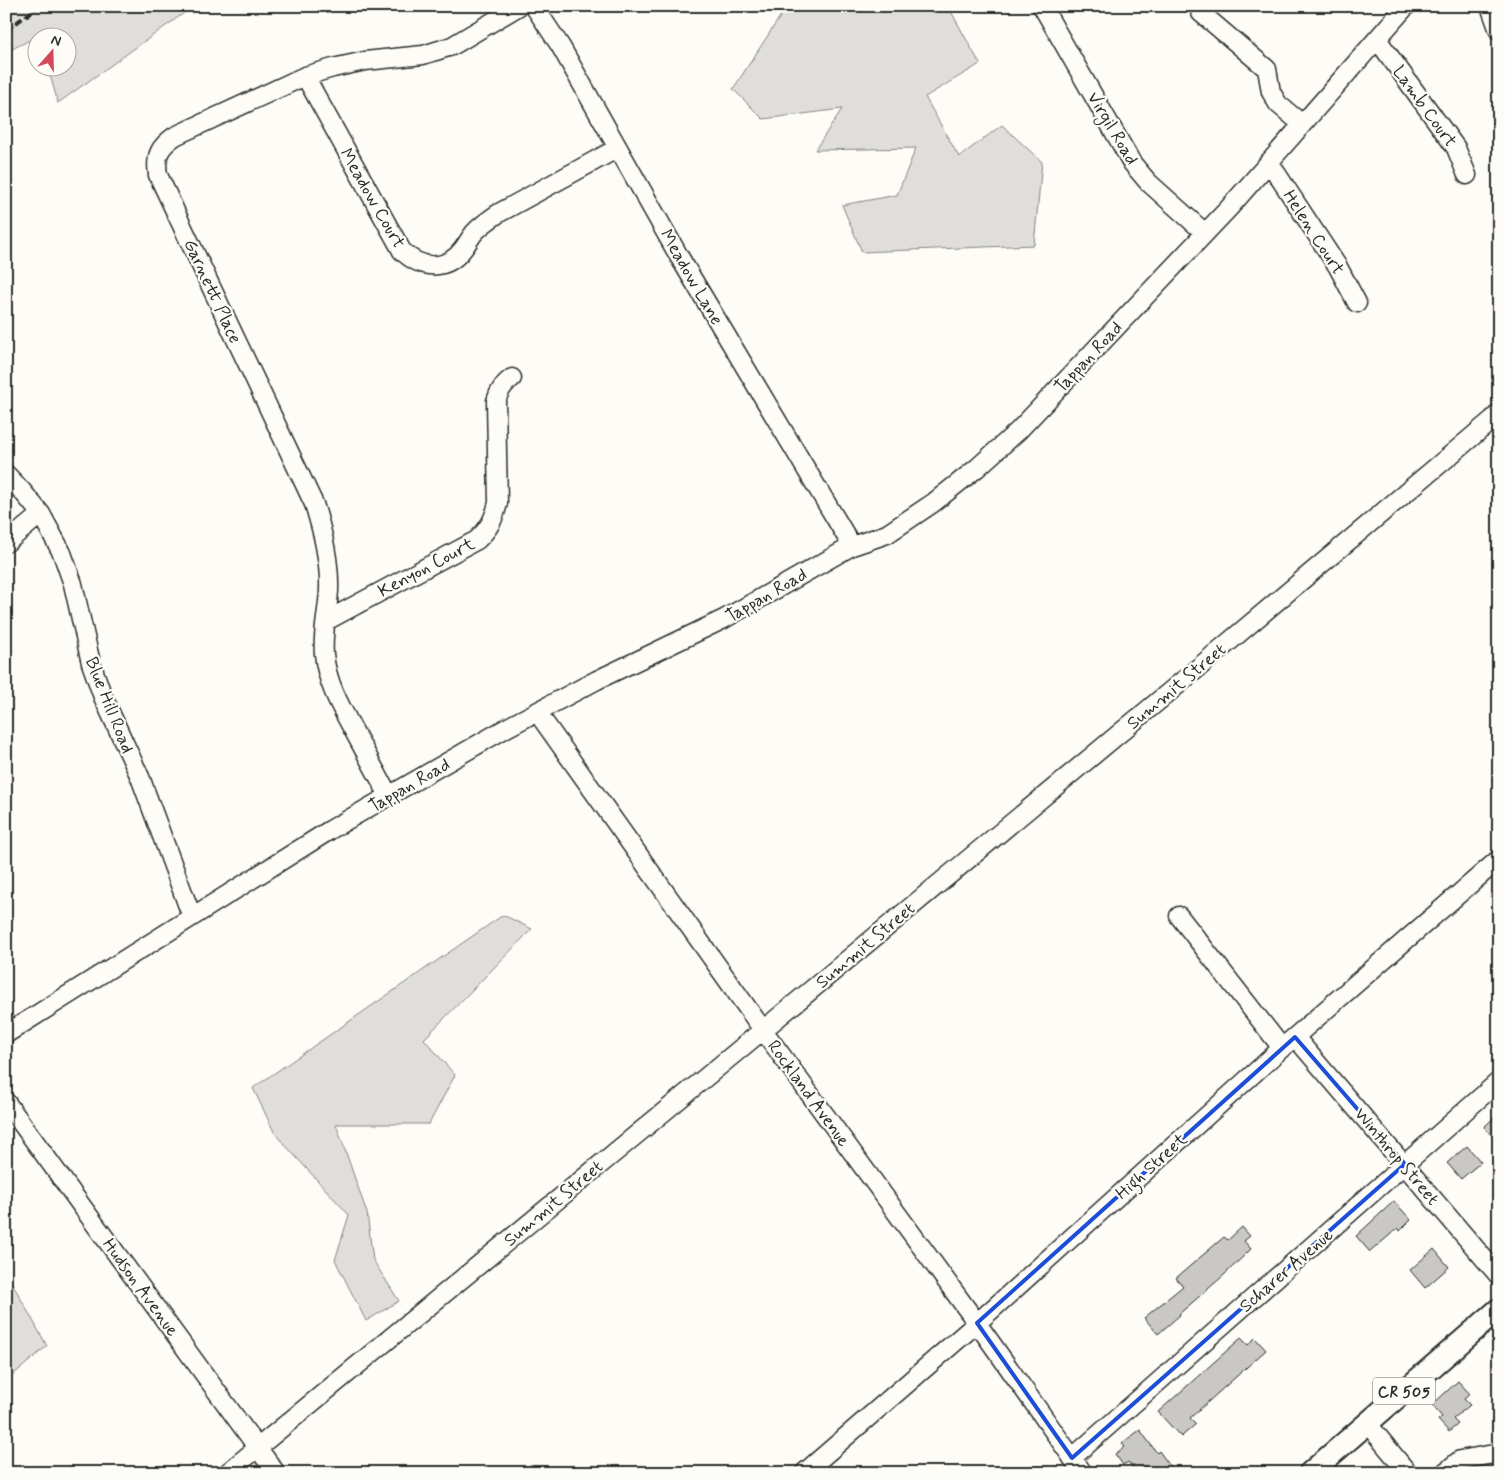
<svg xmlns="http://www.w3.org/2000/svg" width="1505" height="1479" font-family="Mynerve,sans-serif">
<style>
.green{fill:#dfdeda;stroke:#858482}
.building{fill:#c9c8c4;stroke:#2b2b2b}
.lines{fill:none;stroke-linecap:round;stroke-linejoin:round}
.minor-casing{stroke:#2b2b2b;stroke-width:21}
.major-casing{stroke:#2b2b2b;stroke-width:25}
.minor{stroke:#fdfcf7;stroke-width:18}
.major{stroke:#fdfcf7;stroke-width:21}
.rail{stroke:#2b2b2b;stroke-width:4;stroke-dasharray:8 4;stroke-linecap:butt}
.marked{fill:none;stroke:#1d4ed8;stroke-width:4;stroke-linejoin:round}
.labels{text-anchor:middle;stroke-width:4.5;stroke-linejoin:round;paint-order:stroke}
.shield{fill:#fdfcf7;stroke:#6a6a68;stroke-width:1}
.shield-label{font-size:16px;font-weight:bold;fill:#2b2b2b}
.street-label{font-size:18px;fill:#2b2b2b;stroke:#fdfcf7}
</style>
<rect width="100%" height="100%" fill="#fdfcf7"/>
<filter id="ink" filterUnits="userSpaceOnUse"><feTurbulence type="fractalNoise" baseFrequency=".02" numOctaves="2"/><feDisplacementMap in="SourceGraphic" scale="10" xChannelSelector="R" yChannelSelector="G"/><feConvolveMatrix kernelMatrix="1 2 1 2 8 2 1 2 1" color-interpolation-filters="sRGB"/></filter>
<g filter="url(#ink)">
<path class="green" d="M6 6H194L58 103 48 68H68V38L38 37V36L6 52Z
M787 6H948L980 64 925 97 959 157 1002 125 1042 162 1034 245 862 252 842 205 897 195 916 148 815 150 842 109 763 119 733 89Z
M503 915 532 929 424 1039 455 1075 429 1124H336L367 1213 373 1260 399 1301 366 1321 335 1260 349 1215 275 1134 253 1088Z
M6 1272 47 1346 6 1381Z"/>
<path class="building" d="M1499 1113V1143L1484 1127Z
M1467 1146 1481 1162 1461 1179 1447 1163Z
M1394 1201 1411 1220 1400 1231 1398 1228 1370 1252 1356 1236Z
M1242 1227 1250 1236 1244 1241 1251 1249 1223 1276 1179 1314 1180 1315 1158 1334 1144 1318 1183 1286 1176 1278 1224 1237 1228 1240Z
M1434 1249 1449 1267 1425 1288 1410 1270Z
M1241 1338 1248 1345 1255 1338 1266 1350 1190 1418 1196 1424 1181 1437 1158 1412Z
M1458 1381 1470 1394 1464 1399 1470 1405 1453 1419 1458 1424 1449 1432 1438 1420 1442 1417 1432 1405Z
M1140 1430 1157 1453 1159 1451 1175 1473H1149L1144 1466 1136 1472 1128 1462 1123 1465 1115 1454 1125 1447 1122 1443Z"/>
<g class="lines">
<g class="minor-casing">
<path id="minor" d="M534 6 561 47 680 258 852 546
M1042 6 1132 163 1148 182 1205 233
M1198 6 1201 13 1267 69 1271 92 1278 104 1302 124
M1490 6 1499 31
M1377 39 1456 148 1467 175
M305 76 402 251C421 269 446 272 463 249 467 244 470 238 474 233 481 225 490 219 499 213L618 148
M1269 162 1338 267 1357 303
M6 474 22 491 41 514 62 553 73 584 91 663 103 697 140 777 192 917
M6 543 41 514
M326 621 477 540C489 529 494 519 498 503L496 401C499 391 503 384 512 378
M537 712 763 1030 977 1323 1083 1473
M389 796C378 776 367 755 356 735 342 709 327 685 324 654 322 633 328 611 329 590 330 560 323 532 314 504L158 175C155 156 159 147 175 136L305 76 333 68 365 61 423 55 452 46 519 6
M1179 916 1282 1048
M6 1034 330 830 508 727 597 680 724 619 852 546 887 534 933 503 977 468 1018 431 1229 208 1406 6
M1295 1037 1499 1276
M6 1102 276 1473
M1367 1423 1408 1473
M1072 1458 1499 1081
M227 1473 763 1030 1198 668 1492 420 1499 413
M804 1473 977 1323 1282 1048 1499 859
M1444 1473 1460 1460 1499 1453"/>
</g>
<g class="major-casing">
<path id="major" d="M1310 1473 1499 1309"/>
</g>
<use href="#minor" class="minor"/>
<use href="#major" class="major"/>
<path class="rail" d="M6 30 40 6"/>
</g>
</g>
<path class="marked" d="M1295 1037 1405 1164 1072 1458 977 1323Z"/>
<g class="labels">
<rect class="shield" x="1373" y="1377.5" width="62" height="27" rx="4"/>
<g class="shield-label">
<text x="1404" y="1397">CR 505</text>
</g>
<g class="street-label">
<text transform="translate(1425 106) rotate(54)" y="6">Lamb Court</text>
<text transform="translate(1113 128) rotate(59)" y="6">Virgil Road</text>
<text transform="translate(373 198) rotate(60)" y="6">Meadow Court</text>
<text transform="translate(1314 232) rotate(57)" y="6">Helen Court</text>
<text transform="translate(692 277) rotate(60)" y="6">Meadow Lane</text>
<text transform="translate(213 291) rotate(65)" y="6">Garnett Place</text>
<text transform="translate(1088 357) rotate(-47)" y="6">Tappan Road</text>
<text transform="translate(426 567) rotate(-28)" y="6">Kenyon Court</text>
<text transform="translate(766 595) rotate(-30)" y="6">Tappan Road</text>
<text transform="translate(1176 686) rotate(-40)" y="6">Summit Street</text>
<text transform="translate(110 705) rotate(68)" y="6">Blue Hill Road</text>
<text transform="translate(409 785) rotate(-30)" y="6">Tappan Road</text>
<text transform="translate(865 945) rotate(-40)" y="6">Summit Street</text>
<text transform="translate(809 1093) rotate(54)" y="6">Rockland Avenue</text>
<text transform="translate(1397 1156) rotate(50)" y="6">Winthrop Street</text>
<text transform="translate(1151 1166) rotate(-42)" y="6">High Street</text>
<text transform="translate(553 1203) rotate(-40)" y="6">Summit Street</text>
<text transform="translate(1286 1270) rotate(-41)" y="6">Scharer Avenue</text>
<text transform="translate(141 1287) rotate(54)" y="6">Hudson Avenue</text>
</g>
</g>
<rect width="1505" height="1479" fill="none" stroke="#fdfcf7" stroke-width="25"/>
<rect x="12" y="12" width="1480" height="1454" fill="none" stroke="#2b2b2b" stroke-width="2" filter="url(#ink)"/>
<g transform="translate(52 52) rotate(20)"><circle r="24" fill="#fdfcf7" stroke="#a9a8a5"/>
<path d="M0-4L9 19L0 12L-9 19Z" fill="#d1495b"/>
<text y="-8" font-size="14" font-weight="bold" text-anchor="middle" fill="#2b2b2b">N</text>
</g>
</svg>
